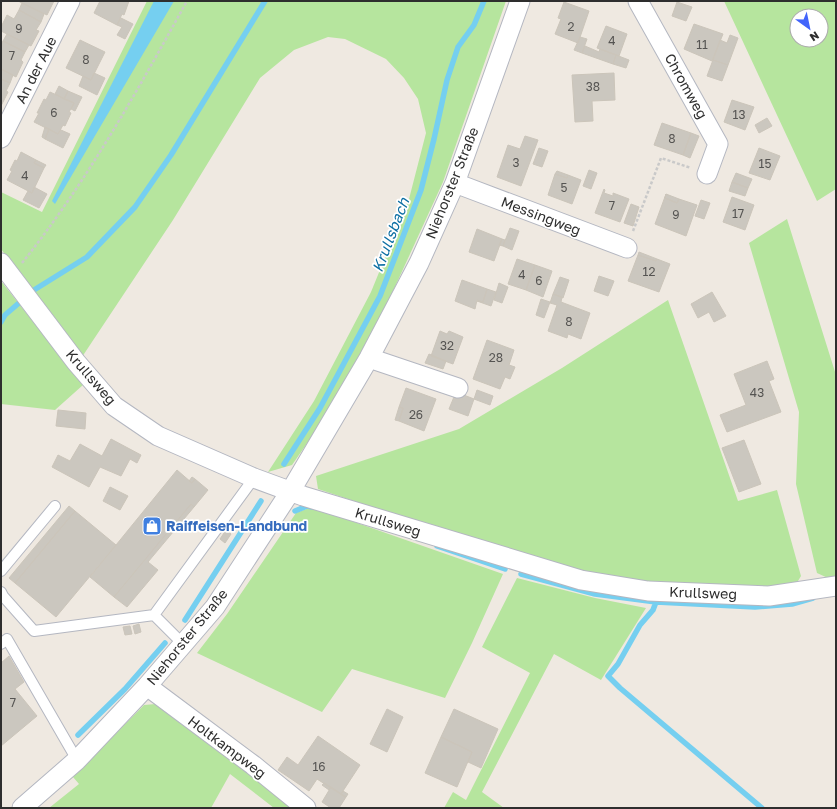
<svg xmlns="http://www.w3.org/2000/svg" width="837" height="809" font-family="'Golos Text',sans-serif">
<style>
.green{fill:#b6e59e;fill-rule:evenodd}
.water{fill:#75cff0}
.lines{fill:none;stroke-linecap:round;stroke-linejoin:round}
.stream{stroke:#75cff0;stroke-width:5.5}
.building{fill:#cbc7bf;stroke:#cbc5ba}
.lane-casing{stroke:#b4b7c1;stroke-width:12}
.street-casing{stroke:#b4b7c1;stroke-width:21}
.path{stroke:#c9c9c9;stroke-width:2.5;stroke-dasharray:3 2;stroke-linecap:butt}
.lane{stroke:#fff;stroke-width:10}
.street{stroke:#fff;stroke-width:19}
.labels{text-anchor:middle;stroke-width:3.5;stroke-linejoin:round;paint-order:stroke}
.number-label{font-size:12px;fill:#555452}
.street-label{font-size:14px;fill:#2e2e2e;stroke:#fff}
.shop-label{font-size:14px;font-weight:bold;fill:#366cbe;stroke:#fff;text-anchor:start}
.water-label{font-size:15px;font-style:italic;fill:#0d6fa3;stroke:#fff}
</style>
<rect width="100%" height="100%" fill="#efe9e1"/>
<path class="green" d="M147 1H506L443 182 388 302 362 353 326 416 292 465 268 472 314 401 371 292 409 199 426 133 418 99 404 78 386 59 345 39 328 37 294 50 260 78 173 220 82 357 1 249V192L42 212Z
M724 1H836V189L817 201ZM797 16H821V40H797Z
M787 219 836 375V578L830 579 817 573 796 484 799 412 749 243Z
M1 281 83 385 55 410 1 404Z
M668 300 738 501 777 490 801 576 795 586 767 588 649 586 581 574 518 556 318 489 316 476 459 429 562 368Z
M309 508 323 511 503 574 472 643 445 698 352 669 322 712 197 653 227 614 296 513Z
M517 578 595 598 646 608 601 680 554 654 482 792 504 808H444L453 792 466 800 530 673 482 647Z
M156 704 295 808H274L230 774 211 808H49L79 784 73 777 144 705Z"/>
<path class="water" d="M154 1H174L55 204 52 201Z"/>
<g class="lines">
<path class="stream" d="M1 322 5 315 34 290 87 257 135 207 171 155 265 1
M284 464 320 408 380 296 421 190 434 139 447 80 458 47 474 25 484 1
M295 511 307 506 312 507
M437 546 505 569
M521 574 595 594 656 602 755 607 792 604 813 598
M656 602 653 610 640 625 618 664 608 676 620 688 762 808
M185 620 261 501
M78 735 125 689 165 643"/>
</g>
<path class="building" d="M18 1H54L47 15Z
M100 1H129L124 15 122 14 117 25 94 13Z
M564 2 589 11 578 43 555 34 561 19 558 18Z
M677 2 692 7 686 21 672 16Z
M22 3 44 14 41 22 19 10Z
M19 10 41 22 36 30 39 31 31 46 1 31V27L7 15 14 19Z
M121 18 133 24 125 39 117 35 122 27 117 25Z
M694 24 723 34 712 61 684 49Z
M606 26 627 34 619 56 597 48Z
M7 34 29 45 25 52 3 41Z
M730 35 738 38 728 65 713 60 720 40 727 43Z
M580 37 587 39 582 53 574 50Z
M80 40 105 52 91 80 66 68Z
M3 41 25 52 21 60 23 62 16 77 1 69V45Z
M585 46 599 52 600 49 616 55 613 64 582 53Z
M616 55 629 60 626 68 613 64Z
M713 60 728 65 722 81 707 76Z
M1 69 13 75 10 83 1 79Z
M94 73 105 78 97 95 79 86 83 76 91 80Z
M614 73 615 100 592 101 593 121 575 122 572 75Z
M1 79 10 83 6 91 8 92 1 106Z
M59 86 68 91 64 99 55 94Z
M68 91 82 97 75 111 71 109 74 103 64 99Z
M50 92 74 103 69 112 71 113 65 126 63 125 58 134 34 122 39 113H37L44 99 46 100Z
M732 100 754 107 745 130 724 122Z
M767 118 772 126 759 133 755 125Z
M662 123 691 133 683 155 654 145Z
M45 127 49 129 45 139 42 137Z
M49 129 58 134 61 130 70 134 63 148 45 139Z
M691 133 699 136 690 158 683 155Z
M525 136 538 140 521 186 497 177 508 145 520 149Z
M539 148 548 151 542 167 533 164Z
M759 148 780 156 770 180 749 173Z
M21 152 36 160 34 163 44 168 32 193 7 180 12 171 10 170 15 160 17 161Z
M36 160 46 165 44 168 34 163Z
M589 170 597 173 591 189 583 186Z
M557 171 568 175 567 178 555 174Z
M736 173 752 179 748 188 732 182Z
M555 174 567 178 568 175 581 180 572 204 548 195Z
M732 182 748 188 745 196 729 191Z
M34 187 47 194 39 208 23 200 28 191 32 193Z
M604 189 605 190 604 193 613 196V193L629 199 620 222 595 213Z
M666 194 665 198 677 203 679 199 697 205 686 236 655 224Z
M666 194 679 199 677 203 665 198Z
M732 197 754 205 745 230 723 222Z
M701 200 710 203 704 219 695 216Z
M631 204 639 207 633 226 624 223Z
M510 228 519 231 512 250 503 246Z
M477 229 502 239 494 261 469 252Z
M502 239 505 240 503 246 499 245Z
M639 252 657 259 656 261 638 255Z
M638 255 656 261 657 259 670 264 659 292 628 281Z
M517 259 535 265 526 290 508 284Z
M535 265 552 271 543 297 526 290Z
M599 276 614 281 608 296 594 291Z
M560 277 569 280 563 298 553 294Z
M462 280 487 289 483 302 477 300 475 309 455 301Z
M499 283 508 287 502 303 494 300Z
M487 289 496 292 491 306 477 301 483 302Z
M712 292 726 316 714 322 709 312 698 318 691 304Z
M553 294 562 297 561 302 590 313 581 339 568 334 567 338 548 331 557 305 550 303Z
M541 299 550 302 544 318 536 315Z
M440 331 447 334 449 331 463 337 453 364 431 356Z
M487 340 514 350 509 365 515 367 510 379 505 377 500 389 473 379Z
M429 354 446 361 443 369 425 363Z
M767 361 774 379 769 381 781 412 727 432 720 415 746 405 734 374Z
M406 388 436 399 424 431 399 421 403 408 399 407Z
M477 390 493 396 490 405 474 399Z
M456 392 474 399 468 416 449 409Z
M399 407 403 408 399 421 395 420Z
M58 410 86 413 85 429 56 426Z
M111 439 141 455 137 463 130 459 121 476 100 467 89 487 52 467 58 455 70 461 80 444 102 456Z
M744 440 761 484 739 492 722 448Z
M177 470 192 483 195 479 208 490 194 507 191 504 114 597 90 577Z
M192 477 195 479 192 483 189 481Z
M110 487 128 496 120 510 103 501Z
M191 504 194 507 148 562 158 570 127 607 114 597Z
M69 506 75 511 15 583 9 578Z
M75 511 116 545 56 617 15 583Z
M226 530 231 534 225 543 220 539Z
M139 624 141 632 135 634 133 626Z
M130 626 132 634 125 635 123 627Z
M9 656 24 682 15 689 37 716 1 746V663Z
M387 709 403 717 387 752 370 744Z
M454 709 498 729 481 768 468 762 472 752 441 737Z
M318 736 360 765 341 794 345 797 317 779 309 791 278 770 287 757 298 765Z
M441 737 472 752 457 787 425 773Z
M324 783 331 787 329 790 322 785Z
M331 787 346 797 339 808H331L322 802Z
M343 791 348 794 346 797 341 794Z"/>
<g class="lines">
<g class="lane-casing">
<path id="lane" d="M1 571 55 506
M1 592 3 596 34 631 154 615
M1 644 7 639 77 760
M183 644 154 615 254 478"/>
</g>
<g class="street-casing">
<path id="street" d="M638 1 718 144 707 174
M1 138 70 1
M455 183 627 248
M1 263 76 362 114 406 158 436 254 478 303 496 581 580 648 591 769 596 836 586
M369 358 458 388
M147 686 253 765 306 808
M22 808 77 760 147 686 215 607 290 492 369 358 419 263 455 183 520 1"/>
</g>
<path class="path" d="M633 231 661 158 691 168
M22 263C87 182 137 91 187 1"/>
<use href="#lane" class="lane"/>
<use href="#street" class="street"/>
</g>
<defs>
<g id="shop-square" transform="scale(1)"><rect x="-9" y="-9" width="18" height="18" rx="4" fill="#3f7fe0" stroke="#fff"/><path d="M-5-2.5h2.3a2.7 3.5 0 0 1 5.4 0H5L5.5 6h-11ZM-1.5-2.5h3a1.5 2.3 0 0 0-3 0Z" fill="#fff"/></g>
</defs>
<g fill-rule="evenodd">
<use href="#shop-square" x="152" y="526"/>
</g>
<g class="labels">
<g class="number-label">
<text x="571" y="31">2</text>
<text x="19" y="33">9</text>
<text x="612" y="45">4</text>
<text x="702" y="49">11</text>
<text x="12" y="60">7</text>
<text x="86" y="64">8</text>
<text x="593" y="91">38</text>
<text x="54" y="117">6</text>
<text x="739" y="119">13</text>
<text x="672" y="143">8</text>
<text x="516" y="167">3</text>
<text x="765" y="168">15</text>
<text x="25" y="180">4</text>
<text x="564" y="192">5</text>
<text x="612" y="210">7</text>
<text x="738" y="218">17</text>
<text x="676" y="219">9</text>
<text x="649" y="276">12</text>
<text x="522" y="279">4</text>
<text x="539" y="285">6</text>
<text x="569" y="326">8</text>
<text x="447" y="350">32</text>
<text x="496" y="362">28</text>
<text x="757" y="397">43</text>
<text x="416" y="419">26</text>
<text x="13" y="707">7</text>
<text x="319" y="771">16</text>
</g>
<g class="street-label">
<text transform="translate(36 70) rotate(-63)" y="5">An der Aue</text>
<text transform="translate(686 86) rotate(61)" y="5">Chromweg</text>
<text transform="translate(452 183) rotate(-68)" y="5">Niehorster Straße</text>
<text transform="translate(541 216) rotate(21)" y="5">Messingweg</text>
<text transform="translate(91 377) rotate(49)" y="5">Krullsweg</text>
<text transform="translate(388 522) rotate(17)" y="5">Krullsweg</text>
<text transform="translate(703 593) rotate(2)" y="5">Krullsweg</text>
<text transform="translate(187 637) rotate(-51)" y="5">Niehorster Straße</text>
<text transform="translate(227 747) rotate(37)" y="5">Holtkampweg</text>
</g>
<g class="shop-label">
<text x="166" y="531">Raiffeisen-Landbund</text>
</g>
<g class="water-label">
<text transform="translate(391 235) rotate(-69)" y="5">Krullsbach</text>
</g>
</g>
<rect width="837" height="809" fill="none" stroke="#2e2e2e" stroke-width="4"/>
<g transform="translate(809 28) rotate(147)"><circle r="19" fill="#ffffff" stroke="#ababab"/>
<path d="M0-3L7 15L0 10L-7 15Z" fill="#4264fb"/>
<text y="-6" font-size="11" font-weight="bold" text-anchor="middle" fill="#2e2e2e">N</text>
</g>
</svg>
